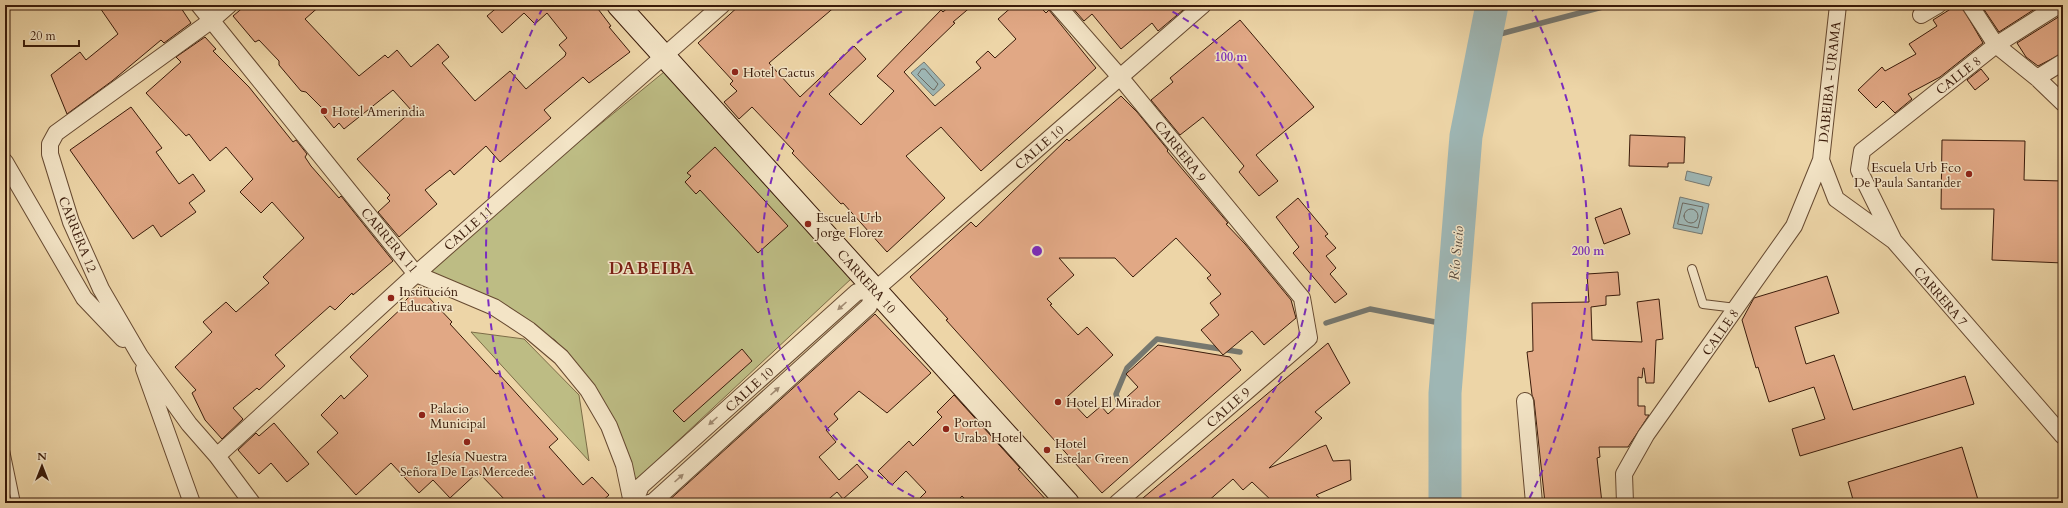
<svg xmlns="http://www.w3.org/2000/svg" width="2068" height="508" font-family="Cardo,serif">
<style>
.green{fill:#bdbc84;stroke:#7c6c47}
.water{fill:#9eb6b4;stroke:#767870}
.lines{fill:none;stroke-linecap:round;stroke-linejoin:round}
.shore{stroke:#6c685f;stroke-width:1}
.stream{stroke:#767870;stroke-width:5.5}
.river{stroke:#9eb6b4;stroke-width:33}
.building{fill:#e1a885;stroke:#3a1b0a}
.service-casing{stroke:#674a31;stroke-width:10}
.minor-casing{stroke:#674a31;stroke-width:18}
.secondary-casing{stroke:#3a1b0a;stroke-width:24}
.service{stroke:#f3e4c6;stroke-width:8}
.minor{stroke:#f3e4c6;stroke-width:16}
.secondary{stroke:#f3e4c6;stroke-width:22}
.oneway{fill:#a08a71}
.ring{fill:none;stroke:#7b2cbf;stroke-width:2;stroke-dasharray:7 5}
.poi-dot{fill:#8f2418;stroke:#f3e4c6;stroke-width:1.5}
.labels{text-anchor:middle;stroke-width:3;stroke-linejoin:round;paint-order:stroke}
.poi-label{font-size:13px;fill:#3a1b0a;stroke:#f3e4c6;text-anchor:start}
.street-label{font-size:13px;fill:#3a1b0a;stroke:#f3e4c6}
.water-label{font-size:14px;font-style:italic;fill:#584a3d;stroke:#f3e4c6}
.district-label{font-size:17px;font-weight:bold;letter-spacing:1px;fill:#7a1f14;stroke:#f3e4c6}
.centre{fill:#7b2cbf;stroke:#f3e4c6;stroke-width:2}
.ring-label{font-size:12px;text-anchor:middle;font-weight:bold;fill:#7b2cbf;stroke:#f3e4c6;stroke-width:3;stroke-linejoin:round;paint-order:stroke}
</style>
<rect width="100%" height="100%" fill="#edd5a7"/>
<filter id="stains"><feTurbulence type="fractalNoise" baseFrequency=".005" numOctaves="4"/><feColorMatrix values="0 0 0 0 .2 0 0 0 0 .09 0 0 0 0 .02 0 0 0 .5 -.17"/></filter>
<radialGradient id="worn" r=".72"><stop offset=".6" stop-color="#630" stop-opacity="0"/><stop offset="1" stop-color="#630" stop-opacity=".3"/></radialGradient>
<path class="green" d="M664 72 852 278 636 480 608 427 589 380 555 340 508 312 422 270Z
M471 332 524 339 579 395 589 461Z"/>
<path class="water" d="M924 62 945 85 933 96 911 73Z
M1687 171 1712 177 1709 186 1685 180Z
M1680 197 1709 204 1702 234 1673 228Z"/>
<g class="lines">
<path class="shore" d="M922 69H925L938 84 934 90 932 89 918 75Z
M1683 203 1703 207 1698 228 1678 224Z
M1684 216a7 7 0 1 1 14 0a7 7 0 1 1-14 0Z"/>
<path class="stream" d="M1485 38 1610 5
M1326 323 1370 309 1450 325
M1121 411 1116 394 1127 368 1157 339 1240 352"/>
<path class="river" d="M1445 503V393L1466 136 1492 5"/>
</g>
<path class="building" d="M98 5H179L191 23 164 43 161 40 112 81 67 114 51 75 80 52 86 60 118 34Z
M246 5H321L305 19 359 76 385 55 388 58 397 50 411 67 438 44 449 57 442 63 475 101 510 71 526 89 565 56 566 53 559 45 567 38 547 13 535 24 524 13 502 33 487 16 500 5H595L611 26 609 27 630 52 589 83 583 77 544 110 551 118 500 162 486 146 454 175 450 170 425 190 437 204 399 237 378 212 390 201 387 198 390 195 357 159 412 111 393 90 344 129 339 123 334 128 321 112 324 110 306 92 301 91 279 65V61L259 40 255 42 233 16Z
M740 5H837L769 63 800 97 854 46 866 59 829 94 861 125 894 91 877 76 941 10 943 12 951 5H973L953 22 955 23 904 72 935 106 981 68 976 62 988 51 995 58 1016 39 998 19 1014 5H1038L1046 13 1049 10 1096 68 981 171 941 127 906 156 945 198 887 252 843 203 841 204 792 153 794 151 752 107 739 119 724 102 737 91 730 84 733 81 698 43Z
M1070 5H1189L1158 31 1152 23 1121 49 1092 14 1084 21Z
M1957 5H1961L1983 43 1940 77 1908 94 1912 99 1895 113 1883 101 1876 108 1858 90 1882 67 1885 71 1916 54 1909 44 1937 26 1933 20Z
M1981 5H2041L1999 32Z
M2060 16 2063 20V53L2038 66 2026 57 2017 43Z
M1240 20 1314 107 1256 155 1278 181 1259 196 1239 172 1244 166 1203 117 1180 135 1151 100 1173 82 1170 78Z
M205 37 216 49 213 51 249 87 293 142 296 140 307 154 305 157 311 166 339 198 341 196 393 261 353 295 352 293 335 310 330 306 275 355 285 366 259 390 257 388 233 408 243 419 222 439 205 420 192 393 196 390 175 367 212 332 203 322 226 302 236 312 269 283 263 277 304 238 272 202 261 213 240 192 253 179 226 147 210 161 189 134 186 136 146 93 181 62 176 57Z
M1981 69 1989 79 1975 90 1967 80Z
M1121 96 1137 112 1168 150 1167 151 1228 223 1226 224 1245 244 1291 300 1296 318 1264 345 1252 331 1223 355 1201 330 1219 315 1210 303 1221 294 1207 278 1211 275 1176 238 1133 277 1115 258H1059L1074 275 1047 299 1052 304 1050 305 1078 335 1087 327 1113 355 1067 397 1087 418 1101 406 1108 414 1138 387 1126 374 1158 345 1230 357 1241 370 1102 493 946 320 948 319 910 277 971 222 976 227 1067 139 1069 141Z
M131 107 162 148 156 152 179 184 193 174 205 191 189 203 196 212 161 237 153 225 133 239 70 150Z
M1630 135 1685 137 1684 163H1668V167L1629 166Z
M1942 140 2025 141 2024 180 2063 181V263L1992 260 1994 209H1941Z
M715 147 788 226 758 253 700 190 696 194 685 182 691 176 687 173Z
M1298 198 1328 234 1325 236 1336 248 1326 256 1336 268 1330 274 1347 294 1335 303 1293 253 1299 247 1276 217Z
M1621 208 1630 234 1604 244 1595 218Z
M1618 272 1620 295 1606 296V305L1591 307 1592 340 1642 342 1637 302 1659 299 1663 339 1656 340 1654 383H1646L1644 368H1643L1642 378 1638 377V406H1645V415H1649L1628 447H1599L1600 457 1597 458 1602 503H1545L1534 400 1532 395 1527 352 1533 351 1532 303 1589 302 1587 274Z
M1827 276 1839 313 1795 327 1806 364 1834 355 1853 410 1965 376 1974 404 1800 456 1792 429 1825 419 1814 387 1769 402 1758 367 1756 368 1742 320 1754 298Z
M419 287 452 322 450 324 496 374 498 373 558 439 549 447 583 485 592 477 609 495 600 503H508L478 472 450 498 433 480 419 493 391 463 356 495 317 452 338 433 321 415 341 395 344 399 368 376 350 357 406 304 404 302Z
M875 314 931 373 887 413 859 391 834 414 838 419 826 430 836 442 819 457 839 480 857 464 868 477 843 499 837 492 824 503H666Z
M1328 343 1350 383 1315 412 1322 418 1269 468 1326 445 1333 461 1350 460 1351 480 1316 495 1325 503H1274L1252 482 1243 490 1233 479 1206 503H1137Z
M742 349 752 361 684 422 673 411Z
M954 395 1020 468 1018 469 1049 503H969L962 496 955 503H915L926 492 906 471 892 485 878 471 909 441 913 446 942 417 937 412Z
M274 423 309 464 287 482 271 463 259 474 238 450 256 433 259 436Z
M1962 447 1979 503H1854L1848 482Z"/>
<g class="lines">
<g class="service-casing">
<path id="service" d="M1692 269 1703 304 1736 308
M5 450 16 503"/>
</g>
<g class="minor-casing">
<path id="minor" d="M199 5 416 274 494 307 529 330 561 357 588 390 609 426 624 465 632 503
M229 5 212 20 56 133 50 144V154L71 222 101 289 140 356 189 424 217 456 252 503
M1057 5 1120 77 1302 298 1309 338 1117 503
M1970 5 1996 45 2037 78 2063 103
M1921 15 1938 5
M2037 78 2063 62
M1821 160 1836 199 1894 241 2063 436
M5 162 84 298 123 339
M1893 239 1859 170 1862 151 1996 45 2059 5
M144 369 192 503
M1525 401 1534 503
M217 456 416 274 722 5
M634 503 641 486 857 292 875 290
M649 503 653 502 869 306 875 290 1203 5
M1625 503 1624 474 1646 435 1794 226 1821 160 1838 5"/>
</g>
<g class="secondary-casing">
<path id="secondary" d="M618 5 1068 503"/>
</g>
<use href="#service" class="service"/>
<use href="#minor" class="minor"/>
<use href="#secondary" class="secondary"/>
</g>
<defs><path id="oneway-solid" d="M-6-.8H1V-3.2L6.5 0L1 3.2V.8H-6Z"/></defs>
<g class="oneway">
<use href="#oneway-solid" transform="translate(842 306) rotate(138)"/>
<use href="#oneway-solid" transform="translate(775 391) rotate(-42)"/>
<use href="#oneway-solid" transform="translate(713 421) rotate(138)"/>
<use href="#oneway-solid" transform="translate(679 478) rotate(-42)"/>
</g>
<g class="ring">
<path d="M925 502A275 275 0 0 1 912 6M1162 6A275 275 0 0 1 1149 502"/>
<path d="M546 501A551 551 0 0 1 544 5M1530 5A551 551 0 0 1 1528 501"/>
</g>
<g class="poi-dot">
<circle cx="735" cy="72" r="4"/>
<circle cx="324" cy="111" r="4"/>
<circle cx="1969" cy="174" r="4"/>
<circle cx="808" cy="224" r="4"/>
<circle cx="391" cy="298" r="4"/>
<circle cx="1058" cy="402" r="4"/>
<circle cx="422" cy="415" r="4"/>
<circle cx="946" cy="429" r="4"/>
<circle cx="467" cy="442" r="4"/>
<circle cx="1047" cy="450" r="4"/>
</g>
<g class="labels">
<g class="poi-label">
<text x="743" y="77">Hotel Cactus</text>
<text x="332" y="116">Hotel Amerindia</text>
<text x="1961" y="172" text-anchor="end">Escuela Urb Fco<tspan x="1961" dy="15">De Paula Santander</tspan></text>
<text x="816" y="222">Escuela Urb<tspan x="816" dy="15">Jorge Florez</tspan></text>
<text x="399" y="296">Institución<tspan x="399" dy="15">Educativa</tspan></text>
<text x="1066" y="407">Hotel El Mirador</text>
<text x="430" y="413">Palacio<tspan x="430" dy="15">Municipal</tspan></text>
<text x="954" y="427">Porton<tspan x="954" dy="15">Uraba Hotel</tspan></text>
<text x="1055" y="448">Hotel<tspan x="1055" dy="15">Estelar Green</tspan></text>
<text x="467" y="461" text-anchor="middle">Iglesía Nuestra<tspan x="467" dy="15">Señora De Las Mercedes</tspan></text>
</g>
<g class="street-label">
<text transform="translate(1958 75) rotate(-38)" y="5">CALLE 8</text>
<text transform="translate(1829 82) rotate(-84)" y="5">DABEIBA - URAMA</text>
<text transform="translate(1039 147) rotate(-41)" y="5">CALLE 10</text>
<text transform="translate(1181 151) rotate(51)" y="5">CARRERA 9</text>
<text transform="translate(468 228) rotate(-41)" y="5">CALLE 11</text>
<text transform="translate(78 234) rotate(68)" y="5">CARRERA 12</text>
<text transform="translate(390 240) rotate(50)" y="5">CARRERA 11</text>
<text transform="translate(867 281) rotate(48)" y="5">CARRERA 10</text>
<text transform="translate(1941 296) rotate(49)" y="5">CARRERA 7</text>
<text transform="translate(1720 332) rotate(-55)" y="5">CALLE 8</text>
<text transform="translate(749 389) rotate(-42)" y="5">CALLE 10</text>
<text transform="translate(1228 407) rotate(-41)" y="5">CALLE 9</text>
</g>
<g class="water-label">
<text transform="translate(1456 253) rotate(-85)" y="5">Río Sucio</text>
</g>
<g class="district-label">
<text x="652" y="274">DABEIBA</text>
</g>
</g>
<circle cx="1037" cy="251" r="6" class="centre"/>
<g class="ring-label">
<text x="1231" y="61">100 m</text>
<text x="1588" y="255">200 m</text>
</g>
<rect width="2068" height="508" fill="none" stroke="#edd5a7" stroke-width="20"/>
<rect x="6" y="6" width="2056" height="496" fill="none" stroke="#3a1b0a" stroke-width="2"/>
<rect x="10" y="10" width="2048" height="488" fill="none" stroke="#3a1b0a"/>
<g transform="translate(42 466)" stroke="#f3e4c6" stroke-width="3" paint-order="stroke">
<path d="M0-3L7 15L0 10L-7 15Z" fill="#3a1b0a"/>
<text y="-6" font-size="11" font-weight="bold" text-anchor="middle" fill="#3a1b0a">N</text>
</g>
<path d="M24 40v6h55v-6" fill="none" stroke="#3a1b0a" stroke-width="2"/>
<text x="30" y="40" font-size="12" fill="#3a1b0a" stroke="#f3e4c6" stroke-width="3" paint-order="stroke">20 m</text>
<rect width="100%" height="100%" filter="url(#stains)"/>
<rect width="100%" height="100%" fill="url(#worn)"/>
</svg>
